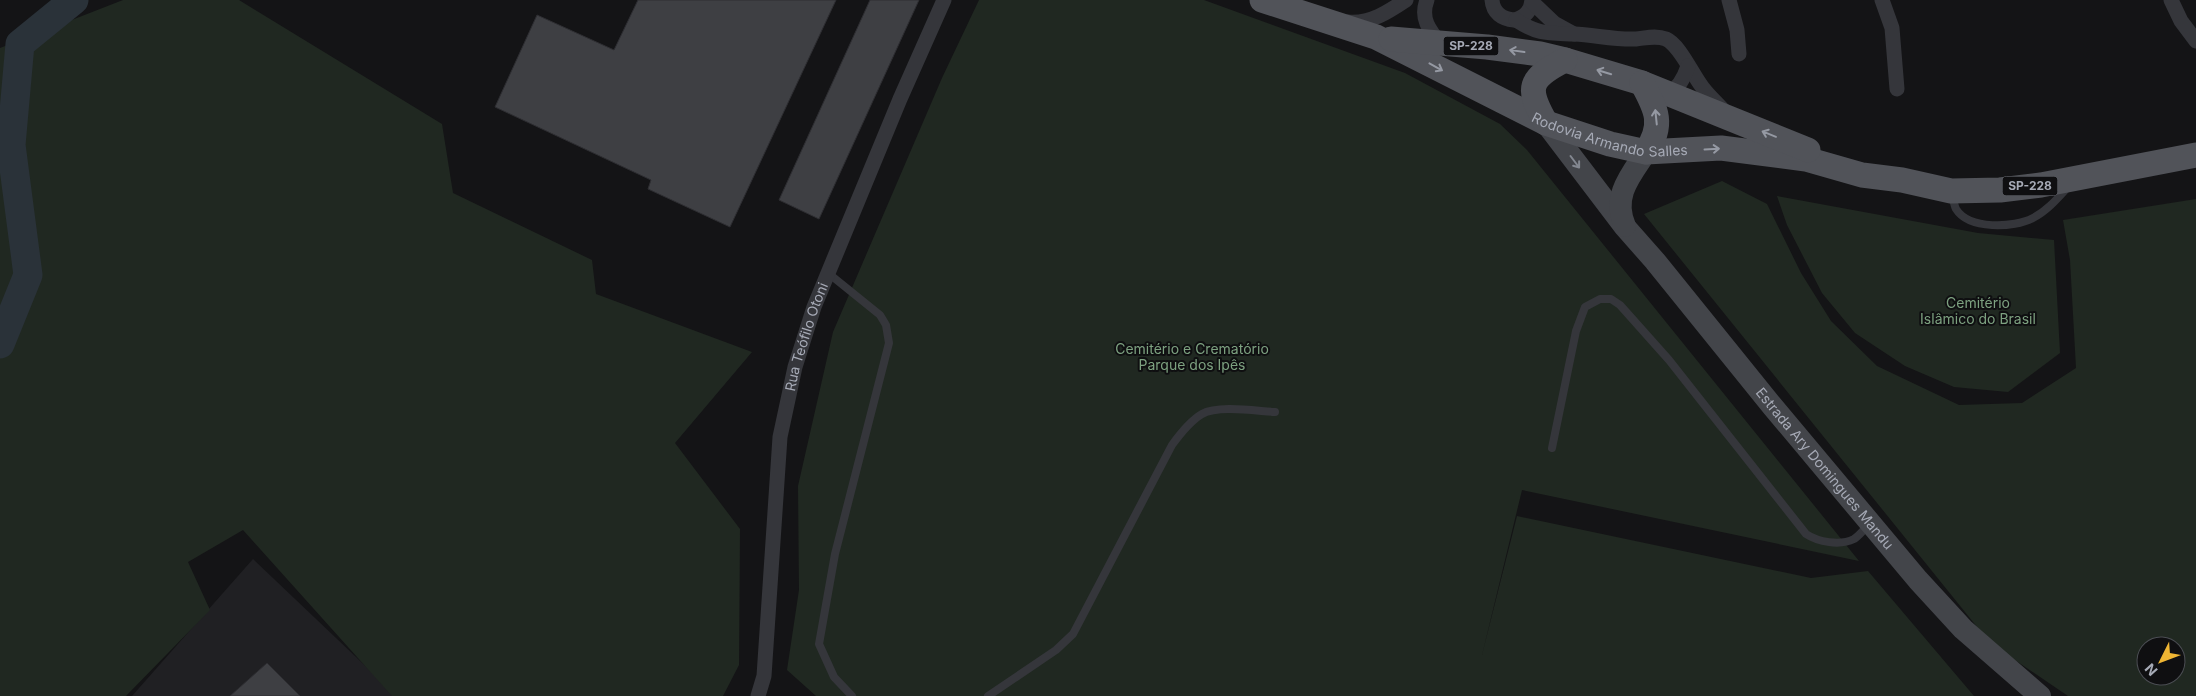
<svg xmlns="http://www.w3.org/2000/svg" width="2196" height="696" font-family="Inter,sans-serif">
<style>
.built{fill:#202023}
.green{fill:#202821;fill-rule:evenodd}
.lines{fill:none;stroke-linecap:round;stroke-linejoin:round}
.river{stroke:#2a3239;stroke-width:29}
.building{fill:#3e3f43;stroke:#2e2e32}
.lane{stroke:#35363b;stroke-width:8}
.street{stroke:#35363b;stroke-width:15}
.secondary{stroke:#43454a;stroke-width:22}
.primary{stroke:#515359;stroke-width:25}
.oneway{stroke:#9599a3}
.oneway2{stroke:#838790}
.labels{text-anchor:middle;stroke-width:4;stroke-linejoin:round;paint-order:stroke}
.shield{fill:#0f0f11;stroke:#797c84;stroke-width:1}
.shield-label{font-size:12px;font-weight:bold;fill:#a6aab6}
.street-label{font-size:14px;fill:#a6aab6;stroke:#0f0f11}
.park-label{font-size:14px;fill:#7da180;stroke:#0f0f11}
</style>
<rect width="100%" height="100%" fill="#141416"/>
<path class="built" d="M253 559 397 696H132Z"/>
<path class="green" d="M123 0H239L442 124 453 193 592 260 596 294 752 352 675 443 740 529 739 665 723 696H392L243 530 188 562 210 610 126 696H0V48Z
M979 0H1204L1405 73 1500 124 1527 150 1859 561 1522 490 1482 655 1517 516 1811 578 1868 571 1974 696H816L787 670 799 590 798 486 833 332 942 78Z
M1722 181 1767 204 1801 273 1831 321 1877 366 1959 405 2022 403 2076 368 2070 260 2063 220 2196 199V696H2068L1990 643 1644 214ZM2146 646H2176V676H2146Z
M1777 196 1978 233 2054 240 2060 353 2008 392 1954 387 1905 366 1855 333 1822 293 1787 225Z"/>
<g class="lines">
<path class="river" d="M0 344 28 275 11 145 20 44 74 0"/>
</g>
<path class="building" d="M638 0H836L730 227 648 189 651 180 495 107 537 15 614 50Z
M870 0H919L819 219 779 200Z
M267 663 300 696H230Z"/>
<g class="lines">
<path class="lane" d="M1952 194C1953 198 1954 205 1956 209 1969 230 2014 228 2033 218 2047 211 2058 198 2068 187
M828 273 880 315 886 325 889 343 835 554 819 644 834 677 852 696
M1552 448 1576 331 1585 307 1600 299H1611L1620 305 1669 360 1806 534C1818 542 1840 546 1854 539 1859 536 1864 529 1869 525
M988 696 1056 650 1073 634 1172 445C1180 434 1190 421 1202 414 1218 405 1256 411 1275 412"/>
<g class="street">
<path d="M1427 0C1420 18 1429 30 1441 44"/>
<path d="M1492 0C1493 13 1502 19 1514 20 1525 17 1531 11 1532 0"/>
<path d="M1729 0 1737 30 1739 54"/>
<path d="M1882 0 1892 28 1897 89"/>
<path d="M2171 0 2181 21 2196 41"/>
<path d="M1532 2 1554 23 1574 34"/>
<path d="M1516 20C1539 35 1548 33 1574 34 1595 35 1615 40 1636 39 1646 38 1656 35 1666 39 1680 45 1693 76 1703 88 1709 96 1717 103 1724 111"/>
<path d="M1348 22C1370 24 1388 12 1406 0"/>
<path d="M1668 94C1679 88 1684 78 1688 66"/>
<path id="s1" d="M758 696 764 676 780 437 795 367 814 307 900 99 944 0"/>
</g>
<g class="secondary">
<path id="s2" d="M1546 123 1625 227 1655 261 1773 407 1918 580 1963 629 2040 696"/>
<path d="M1625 226C1612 196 1630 176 1646 152"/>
</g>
<g class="primary">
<path id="s3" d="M1262 0 1376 37 1546 123 1610 144 1646 152 1721 148 1760 153 1806 159 1862 175 1902 180 1951 191 2000 190 2041 185 2196 155"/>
<path d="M1391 39 1487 47 1540 54 1565 60 1642 83 1808 150"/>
<path d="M1642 83C1657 110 1664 125 1646 152"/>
<path d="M1546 123C1526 88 1528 79 1565 60"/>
</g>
</g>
<defs><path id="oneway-shaft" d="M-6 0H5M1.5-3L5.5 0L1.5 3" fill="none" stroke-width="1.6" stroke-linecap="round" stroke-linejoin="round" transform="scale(1.25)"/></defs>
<g class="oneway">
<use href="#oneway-shaft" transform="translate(1517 51) rotate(-172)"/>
<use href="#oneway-shaft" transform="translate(1436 67) rotate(29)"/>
<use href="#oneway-shaft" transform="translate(1604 72) rotate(-163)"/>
<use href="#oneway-shaft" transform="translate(1656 117) rotate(-96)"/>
<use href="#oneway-shaft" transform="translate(1769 134) rotate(-158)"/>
<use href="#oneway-shaft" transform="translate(1712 149) rotate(-3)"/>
</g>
<use class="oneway2" href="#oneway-shaft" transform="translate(1575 162) rotate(53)"/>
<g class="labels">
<g class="shield">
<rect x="1443.5" y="36.5" width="55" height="19" rx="4"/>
<rect x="2002.5" y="176.5" width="55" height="19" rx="4"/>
</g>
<g class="shield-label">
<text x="1471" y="50">SP-228</text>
<text x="2030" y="190">SP-228</text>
</g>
<g class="street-label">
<text dy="5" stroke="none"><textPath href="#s3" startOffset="376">Rodovia Armando Salles</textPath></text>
<text dy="5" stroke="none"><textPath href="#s1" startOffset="364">Rua Teófilo Otoni</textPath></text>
<text dy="5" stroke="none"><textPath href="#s2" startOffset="444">Estrada Ary Domingues Mandu</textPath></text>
</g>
<g class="park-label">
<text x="1978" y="308">Cemitério<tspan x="1978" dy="16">Islâmico do Brasil</tspan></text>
<text x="1192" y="354">Cemitério e Crematório<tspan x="1192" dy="16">Parque dos Ipês</tspan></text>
</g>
</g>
<g transform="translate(2161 661) rotate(228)"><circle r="24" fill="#0f0f11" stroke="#4b4d53"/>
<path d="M0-4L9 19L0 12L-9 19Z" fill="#efb533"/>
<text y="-8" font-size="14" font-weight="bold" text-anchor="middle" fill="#a6aab6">N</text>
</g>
</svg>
